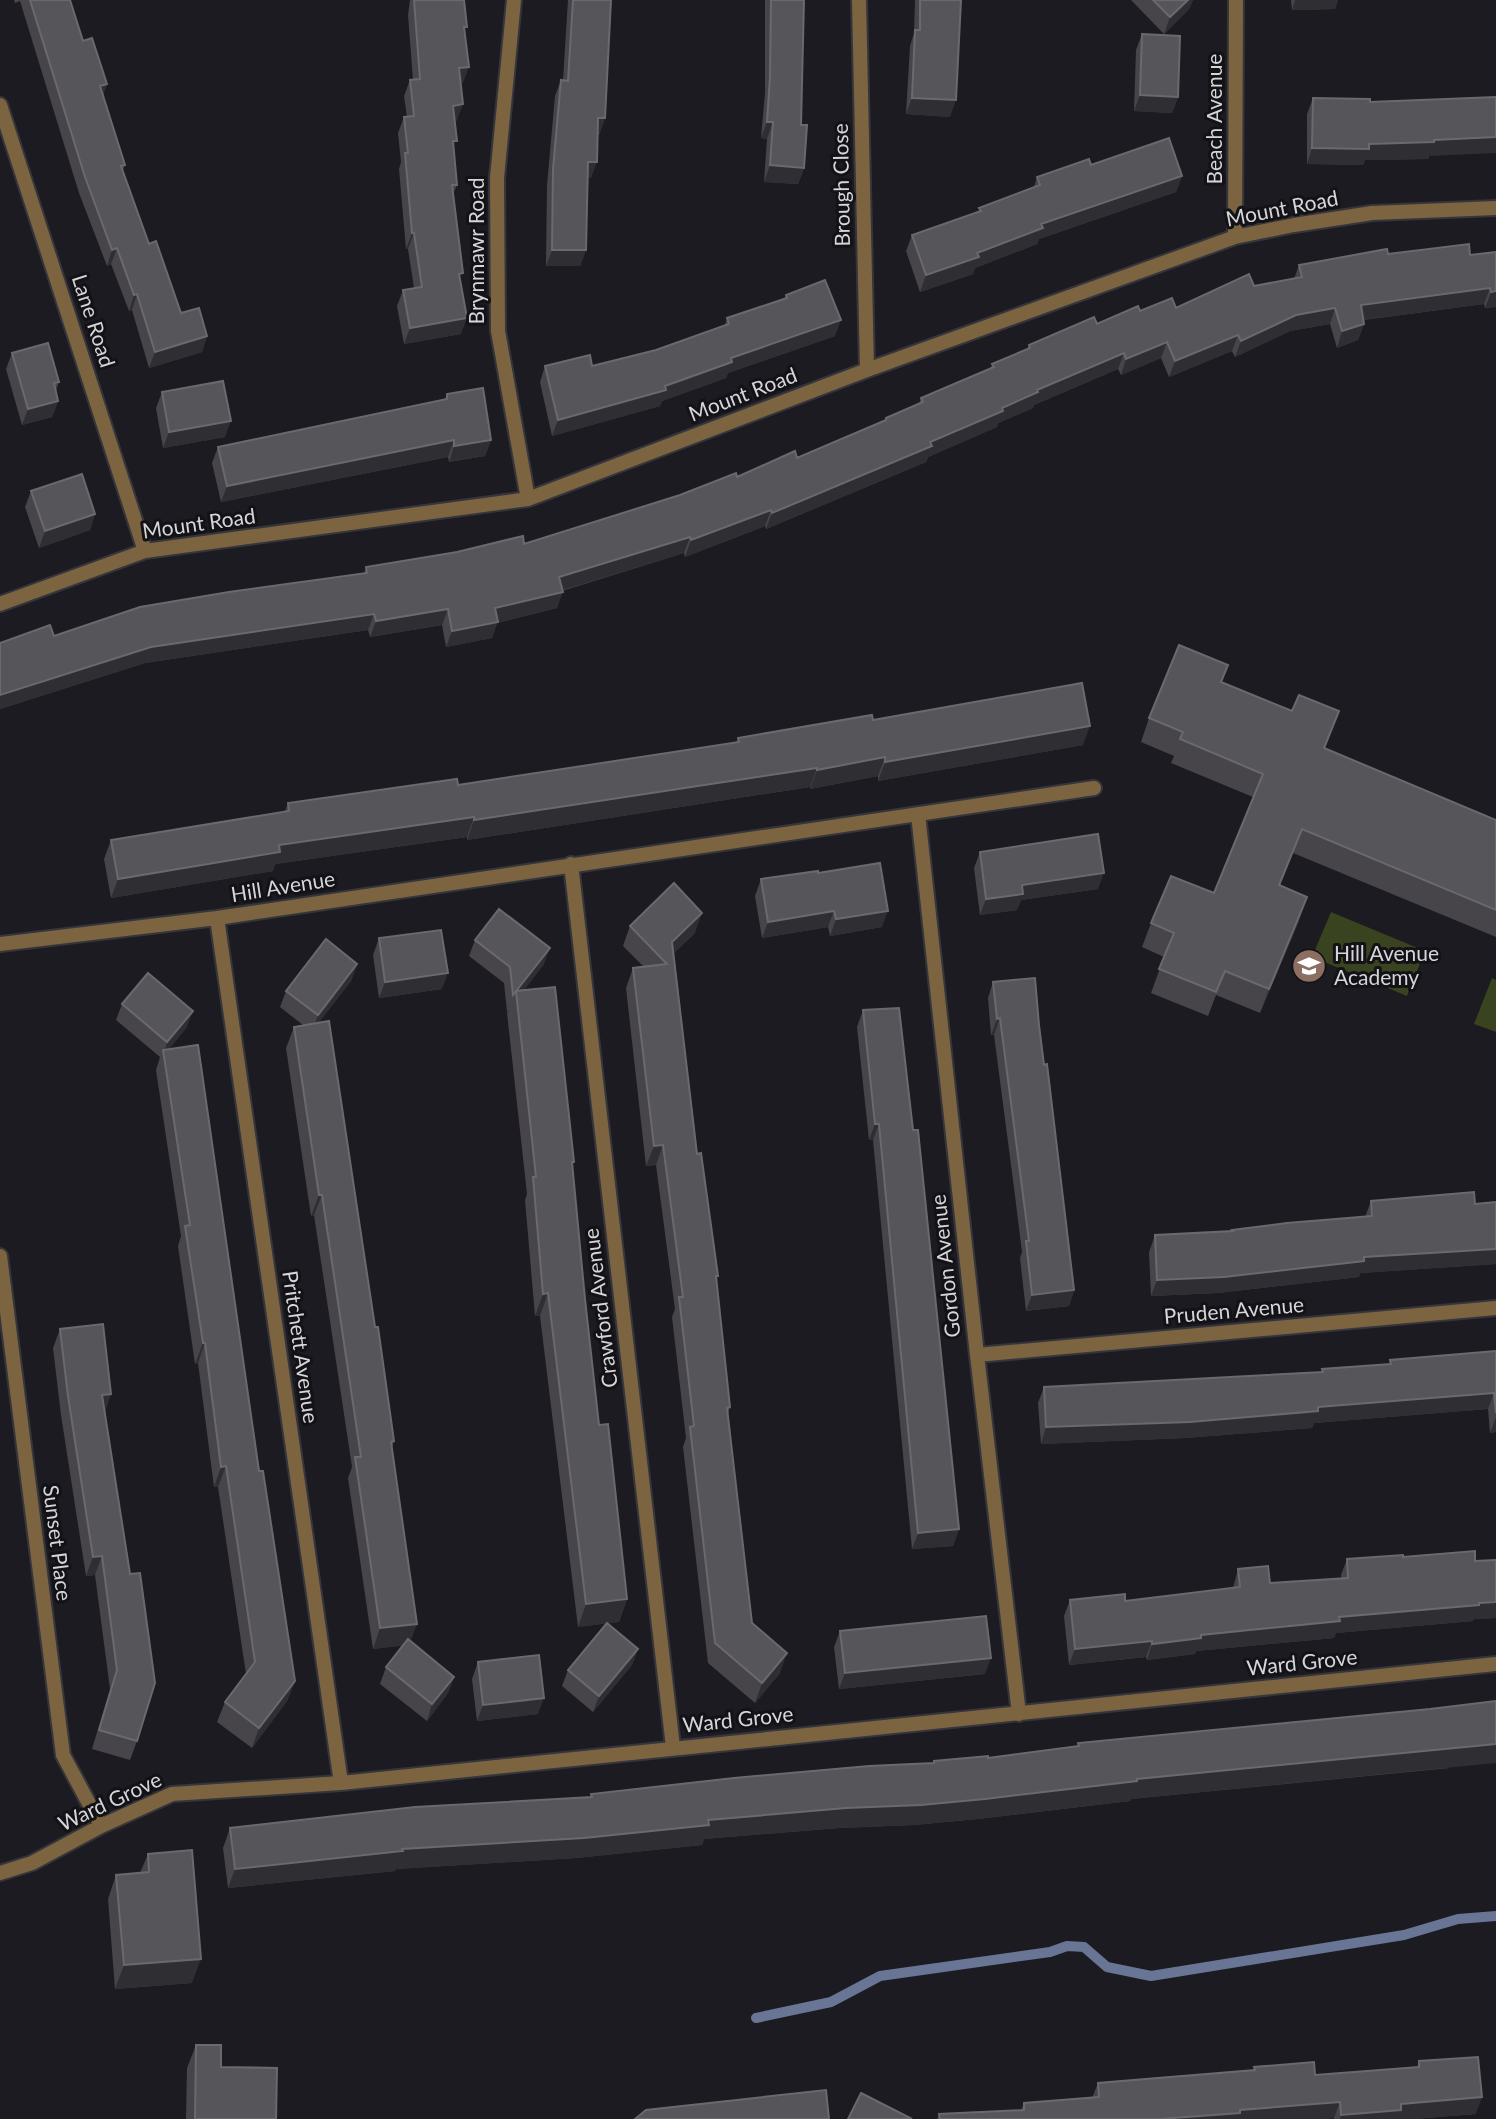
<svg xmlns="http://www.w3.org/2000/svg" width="1496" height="2119" font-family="Lato,sans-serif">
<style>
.green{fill:#3a431f}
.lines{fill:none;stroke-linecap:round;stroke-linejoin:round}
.stream{stroke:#687594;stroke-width:10}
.street-casing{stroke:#35353b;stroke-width:18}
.street{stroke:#7c6440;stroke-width:14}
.wall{fill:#47454a}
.shaded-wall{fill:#2f2e33}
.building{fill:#565559;stroke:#6a696d;stroke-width:2}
.labels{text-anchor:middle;stroke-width:6;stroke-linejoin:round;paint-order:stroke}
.street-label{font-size:21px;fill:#d6d6d9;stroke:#121217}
.poi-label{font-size:21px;fill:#d6d6d9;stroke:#121217;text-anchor:start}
</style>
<rect width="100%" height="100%" fill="#1b1b21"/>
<path class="green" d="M1331 912 1425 951 1407 996 1312 957Z
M1492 978 1496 980V1032L1474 1024Z"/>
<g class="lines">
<path class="stream" d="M756 2018 831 2002 880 1976 1050 1952 1067 1946 1084 1947 1107 1967 1151 1976 1404 1935 1458 1919 1496 1916"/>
<g class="street-casing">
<path id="street" d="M514 0 497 178 498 331 528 499
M859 0 867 370
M0 105 145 551
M1235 237 1236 0
M0 604 145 551 528 499 867 370 1235 237 1294 225 1372 213 1496 208
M918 814 977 1355 1019 1714
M571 864 673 1747
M217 918 341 1783
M0 944 217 918 1094 788
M0 1256 63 1755 101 1826
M977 1355 1496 1308
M0 1873 32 1863 101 1826 172 1794 341 1783 1496 1664"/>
</g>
<use href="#street" class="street"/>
</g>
<path class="wall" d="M14 0H70L83 41 107 84 103 95 125 165 123 170 149 244 181 313 207 336 202 352 149 368 132 310 129 311 111 264 107 266 79 193 20 1 15 3Z
M410 0H464L465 34 463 83H461L457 121H455L454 149 457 185 453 194 460 281 461 334 404 344 397 306 403 290 414 288 408 249H406L399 169 401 162 398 133 404 117H407L404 96 410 80H413L408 15Z
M568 0H611L605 118 599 135 598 134 591 178H587L586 250 580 266H546L547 185 555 96 561 80H563Z
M765 0H804L801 125 804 168 798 184 764 182 767 139 761 138 765 93Z
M915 0H961L950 117 906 114 910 46 914 33Z
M1131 0H1193L1189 9 1164 34Z
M1291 0H1338L1335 9 1292 10Z
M1142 34 1178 97 1172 113 1134 111 1136 50Z
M1313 98 1370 102 1429 156 1428 159 1365 160 1363 165 1307 164V114Z
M1091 165 1182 176 1176 192 1039 239 1037 244 975 268 973 274 920 292 906 251 912 235 978 213 979 208 1034 187 1037 177Z
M1496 252V307L1485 308 1484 304 1364 320V324L1358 340 1337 348 1330 324 1290 331 1235 357 1232 351 1169 377 1161 358 1121 375 1118 369 1034 405 1033 408 998 423 997 427 928 457 926 462 766 529 765 526 685 557 684 553 562 591 557 608 497 623 492 638 446 647 442 625 370 637 368 630 145 663 0 709V643L54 636 364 573 366 567 524 544 797 458 885 421 886 418 919 404 921 398 991 368 992 364 1027 349 1029 345 1140 311 1176 308 1254 286 1294 279 1299 265 1388 254 1470 255Z
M786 295 835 336 728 373 726 378 662 401 660 406 552 436 540 382 545 366H592L656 350 725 325 727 318 785 298Z
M12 353 59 382 56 390 58 401 52 417 22 425 6 369Z
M162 392 225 437 163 448 156 408Z
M447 394 491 440 485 456 449 462 448 457 221 502 212 463 218 447 445 399Z
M31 491 95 514 90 530 39 548 25 507Z
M1222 682 1292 711H1339L1325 748 1496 820V937L1293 853 1280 886 1299 921 1260 1013 1216 995 1208 1016 1151 993 1164 957 1142 947 1151 923 1214 893 1253 797 1171 763 1174 756 1141 742 1149 718Z
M873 720 1083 745 878 781V776L810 789V787L467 840V837L275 864 273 871 111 898 104 859 111 840 285 811 288 803 458 785 736 743 738 738Z
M980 852 1098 889 1021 900 1017 910 980 915 974 868Z
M818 873 882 927 830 936 828 927 762 938 755 896 761 879Z
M630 926 695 933 674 953 697 1154 716 1280 730 1407 728 1414 752 1623 780 1673 755 1703 708 1663 683 1447 686 1438 672 1317 675 1309 656 1165 646 1166 626 988 633 968 643 966 623 946Z
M379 938 442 989 379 998 373 955Z
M475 940 544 964 524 990 574 1162 572 1165 585 1299 599 1425 627 1599 619 1622 607 1623 638 1649 632 1665 593 1712 562 1686 568 1670 607 1623 578 1627 540 1316H535L525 1200 527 1194 507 1013 509 1010 507 1012 504 983 469 956Z
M357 964 351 981 318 1023 375 1327 394 1441 392 1448 417 1624 410 1641 454 1677 448 1693 427 1721 380 1684 386 1667 403 1645 373 1649 348 1478 352 1467 314 1215 311 1216 286 1048 294 1027 303 1025 280 1007 286 991Z
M993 982 1039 1025 1074 1290 1069 1306 1026 1311 1020 1258 1022 1252 1014 1188 994 1035H991L988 998Z
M122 1004 187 1027 169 1049 259 1471 295 1681 287 1701 252 1748 217 1722 225 1702 246 1674 218 1487H214L198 1363 195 1364 178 1246 181 1236 156 1070 160 1057 116 1020Z
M863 1010 913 1130 959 1529 953 1546 912 1549 873 1140H869L857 1027Z
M1371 1201 1475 1204 1496 1202V1264L1360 1273 1359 1277 1218 1293 1151 1296 1149 1252 1155 1235 1232 1232V1230L1365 1217Z
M60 1329 111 1394 105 1411 137 1741 130 1760 92 1749 110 1689 95 1575 86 1576 61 1415 53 1348Z
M1496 1351V1432L1490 1433 1488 1409 1314 1423 1312 1428 1185 1438 1041 1444 1038 1403 1044 1387 1321 1372 1322 1369 1389 1364 1390 1360Z
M1403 1557 1475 1561 1496 1560V1618L1474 1619 1473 1621 1336 1633 1334 1638 1196 1651 1195 1654 1147 1660 1146 1657 1069 1665 1064 1616 1070 1600 1125 1601 1233 1588 1238 1569 1270 1583 1341 1579V1575L1347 1559Z
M840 1631 985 1674 839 1689 834 1647Z
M478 1662 538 1714 477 1721 472 1679Z
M1078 1743 1450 1768 1131 1799 1130 1801 978 1819 914 1825 839 1828 704 1839 702 1845 576 1858 396 1869 395 1871 228 1888 223 1848 230 1828 590 1797 591 1794 933 1763 934 1761 988 1758 1077 1747Z
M148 1854 192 1983 115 1989 108 1899 116 1875 140 1873Z
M196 2045 221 2067 276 2119H186L187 2068Z
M1419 2061 1476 2114 1413 2119H1334V2118L1319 2119H937L939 2114 1021 2110 1024 2103 1092 2098 1098 2083 1253 2070 1254 2067 1315 2075 1417 2067Z"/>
<path class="shaded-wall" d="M1188 0H1193L1189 9 1164 34 1170 17Z
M1295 0H1338L1335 9 1292 10Z
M469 67 463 83 453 84 459 68Z
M107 84 101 100 100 86Z
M1140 95 1178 97 1172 113 1134 111Z
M912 98 956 100 950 117 906 114Z
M463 104 457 121 447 122 453 106Z
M598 118H605L599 135 592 134Z
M767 122H773L767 139 761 138Z
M1496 137V153L1429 156 1428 159 1365 160 1363 165 1307 164 1312 148 1434 140Z
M588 162H597L591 178H582Z
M770 165 804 168 798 184 764 182Z
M1182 176 1176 192 1039 239 1037 244 975 268 973 274 920 292 926 275 1041 224Z
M412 233H414L408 249H406Z
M117 248 111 264 107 266 112 250Z
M552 250H586L580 266H546Z
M1490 288 1484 304 1355 321 1361 305Z
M1496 291V307L1485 308 1491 292Z
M137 294 132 310 129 311 134 295Z
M1335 308 1330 324 1290 331 1235 357 1241 341 1296 315Z
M467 318 461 334 404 344 410 328Z
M841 320 835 336 728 373 726 378 662 401 660 406 552 436 558 420 665 386 731 358Z
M1364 324 1358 340 1337 348 1342 331Z
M1238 335 1232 351 1169 377 1175 361Z
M207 336 202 352 149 368 155 352Z
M1167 342 1161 358 1121 375 1126 359Z
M1124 353 1118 369 1034 405 1033 408 998 423 997 427 928 457 926 462 766 529 772 513 930 442 1037 390Z
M58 401 52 417 22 425 28 409Z
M231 421 225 437 163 448 169 432Z
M454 440 448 457 221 502 227 486Z
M491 440 485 456 449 462 454 446Z
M771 510 765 526 685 557 691 540Z
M95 514 90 530 39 548 45 531Z
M690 537 684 553 553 593 559 577Z
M563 592 557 608 497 623 492 638 446 647 452 631 495 608Z
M448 609 442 625 370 637 376 621Z
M374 614 368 630 145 663 0 709V695L151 647Z
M1090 726 1083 745 878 781 885 762Z
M885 757 878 776 810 789 817 770Z
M817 768 810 787 467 840 474 820Z
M474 817 467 837 275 864 273 871 111 898 118 879 279 845Z
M1302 829 1293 853 1270 909 1279 885Z
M1104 873 1098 889 1021 900 1017 910 980 915 986 899 1022 885Z
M1307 897 1299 921 1260 1013 1269 989Z
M834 911 828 927 762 938 768 922Z
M888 911 882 927 830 936 836 919Z
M702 913 695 933 665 962 672 942Z
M550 948 544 964 517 1000 516 992Z
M357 964 351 981 312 1032 318 1015Z
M448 973 442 989 379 998 385 982Z
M193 1011 187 1027 164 1055V1053L167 1042Z
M1000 1018 994 1035H991L997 1019Z
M875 1124H879L873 1140H869Z
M663 1145 656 1165 646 1166 654 1146Z
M319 1195H322L314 1215 311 1216Z
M1496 1249V1264L1360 1273 1359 1277 1218 1293 1151 1296 1157 1280 1364 1257Z
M1074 1290 1069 1306 1026 1311 1032 1295Z
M548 1293 540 1316H535L543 1294Z
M203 1343H205L198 1363 195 1364Z
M1494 1393 1488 1409 1314 1423 1312 1428 1185 1438 1041 1444 1046 1427Z
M111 1394 104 1413 102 1395Z
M1496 1417V1432L1490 1433Z
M226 1466 218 1487H214L221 1467Z
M959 1529 953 1546 912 1549 918 1533Z
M102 1556 95 1575 86 1576 93 1557Z
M627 1599 619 1622 578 1627 586 1604Z
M1496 1602V1618L1474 1619 1473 1621 1336 1633 1334 1638 1196 1651 1195 1654 1147 1660 1152 1644 1201 1635 1339 1617Z
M417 1624 409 1645 373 1649 380 1628Z
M1152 1641 1146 1657 1069 1665 1075 1649Z
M638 1649 632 1665 593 1712 599 1696Z
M787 1653 780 1673 755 1703 762 1683Z
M991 1658 985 1674 839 1689 845 1673Z
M454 1677 448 1693 427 1721 432 1704Z
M295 1681 287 1701 252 1748 259 1728Z
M544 1698 538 1714 477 1721 483 1705Z
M1496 1744V1763L1131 1799 1130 1801 978 1819 914 1825 839 1828 704 1839 702 1845 576 1858 396 1869 395 1871 228 1888 235 1869 402 1849Z
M201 1959 192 1983 115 1989 124 1965Z
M1482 2097 1476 2114 1413 2119H1340L1341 2115 1401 2104Z
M1340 2102 1334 2118 1319 2119H1160L1240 2110Z"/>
<path class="building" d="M30 0H70L83 41 92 38 107 84 100 86 125 165 121 166 149 244 156 241 181 313 199 308 207 336 155 352 137 294 134 295 117 248 112 250 85 177Z
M414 0H464L467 27H464L469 67 459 68 463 104 453 106 457 141H453L457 185H452L463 273 459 274 467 318 410 328 403 290 422 287 414 233H412L405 153H408L404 117 414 116 410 80 420 79Z
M573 0H611L605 118H598L597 162H588L586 250H552L553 169 561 80 568 81Z
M771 0H804L801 125H807L804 168 770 165 773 122H767L770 77Z
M920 0H961L956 100 912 98 915 30H920Z
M1153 0H1188L1170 17Z
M1142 34 1180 36 1178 97 1140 95Z
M1496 97V137L1434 140V142L1369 144V149L1312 148 1313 98 1370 99V102Z
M1169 138 1182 176 1041 224 1043 228 977 253 979 257 926 275 912 235 981 211 979 208 1040 185 1037 177 1089 159 1091 165Z
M1469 244 1470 255 1496 252V291L1491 292 1490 288 1361 305 1364 324 1342 331 1335 308 1296 315 1241 341 1238 335 1175 361 1167 342 1126 359 1124 353 1037 390 1038 392 1002 408 1003 411 930 442 932 446 772 513 771 510 691 540 690 537 559 577 563 592 495 608 498 622 452 631 448 609 376 621 374 614 151 647 0 695V643L50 625 54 636 140 607 229 592 367 573 366 567 457 552 523 536 524 544 680 495 736 473 737 477 795 451 797 458 886 420V418L923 402 921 398 994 367 992 364 1030 348 1029 345 1094 317 1097 324 1138 306 1140 311 1172 298 1176 308 1249 274 1254 286 1302 277 1299 265 1387 249 1388 254Z
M825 280 841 320 731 358 732 362 665 386 666 390 558 420 545 366 590 355 592 366 656 350 729 324 727 318 787 298 786 295Z
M48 343 59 382 54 383 58 401 28 409 12 353Z
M223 381 231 421 169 432 162 392Z
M483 388 491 440 454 446V440L227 486 218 447 447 399V394Z
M82 474 95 514 45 531 31 491Z
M1179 645 1228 665 1221 682 1292 711 1299 695 1339 711 1324 748 1496 820V910L1302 829 1279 885 1307 897 1269 989 1225 971 1216 992 1159 969 1174 933 1151 923 1171 876 1214 893 1263 774 1180 739 1183 732 1149 718Z
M1082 683 1090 726 885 762V757L817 770V768L474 820V817L279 845 280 852 118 879 111 840 289 811 288 803 457 779 458 785 739 742 738 738 872 715 873 720Z
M1098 834 1104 873 1022 885 1023 894 986 899 980 852Z
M880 863 888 911 836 919 834 911 768 922 761 879 818 871V873Z
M674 883 702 913 672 942 697 1154 701 1153 718 1276H716L730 1407 727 1408 752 1623 787 1653 762 1683 715 1643 690 1427 694 1426 679 1297H683L663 1145 654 1146 633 968 667 964 630 926Z
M499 909 550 948 513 995 510 967 475 940Z
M441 930 448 973 385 982 379 938Z
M326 939 357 964 318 1015 286 991Z
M148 973 193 1011 167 1042 122 1004Z
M1035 978 1039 1025 1044 1065 1047 1064 1074 1290 1032 1295 1026 1241H1029L1000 1018 997 1019 993 982Z
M555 987 574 1162H572L585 1299 599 1425 608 1424 627 1599 586 1604 548 1293 543 1294 533 1177H536L516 991Z
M899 1008 913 1130H918L959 1529 918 1533 879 1124H875L863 1010Z
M329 1021 375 1327H378L394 1441 391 1442 417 1624 380 1628 355 1457H361L322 1195H319L294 1027Z
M198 1045 259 1471H263L295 1681 259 1728 225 1702 255 1662 226 1466 221 1467 205 1343H203L185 1226 190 1225 163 1050Z
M1474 1192 1475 1204 1496 1202V1249L1364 1257V1261L1224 1277 1157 1280 1155 1235 1233 1231 1232 1230 1287 1223 1372 1216 1371 1201Z
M103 1324 111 1394 102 1395 130 1574 140 1573 155 1683 137 1741 99 1730 117 1670 102 1556 93 1557 68 1396 60 1329Z
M1496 1351V1413L1494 1393 1318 1407V1411L1190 1422 1046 1427 1044 1387 1323 1372 1322 1369 1391 1364 1390 1360Z
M1475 1551V1561L1496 1560V1602L1479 1603V1605L1339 1617 1340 1621 1201 1635V1638L1152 1644V1641L1075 1649 1070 1600 1125 1594V1601L1240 1587 1238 1569 1268 1566 1270 1583 1348 1578 1347 1559 1403 1555V1557Z
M986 1616 991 1658 845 1673 840 1631Z
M607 1623 638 1649 599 1696 568 1670Z
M408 1639 454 1677 432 1704 386 1667Z
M539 1655 544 1698 483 1705 478 1662Z
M1496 1701V1744L1137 1779V1781L985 1799 921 1805 846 1808 708 1820 709 1825 584 1838 402 1849 403 1851 235 1869 230 1828 415 1807 592 1797 591 1794 734 1778 869 1766 934 1763V1761L988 1756V1758L1079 1746 1078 1743 1430 1709Z
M192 1850 201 1959 124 1965 116 1875 149 1872 148 1854Z
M196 2045H221V2067L277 2068 276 2119H195Z
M1478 2057 1482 2097 1401 2104V2110L1341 2115 1340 2102 1240 2110V2113L1160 2119H940L939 2114 1024 2110V2103L1099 2097 1098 2083 1255 2070 1254 2067 1314 2062 1315 2075 1419 2067V2061Z
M826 2090 829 2119H635L646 2110Z
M861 2093 912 2119H848Z"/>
<defs>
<g id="school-disc" transform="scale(1.75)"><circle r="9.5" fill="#8d6e63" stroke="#121217"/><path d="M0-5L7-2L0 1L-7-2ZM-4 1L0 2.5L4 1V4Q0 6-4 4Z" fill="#fff"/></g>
</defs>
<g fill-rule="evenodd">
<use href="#school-disc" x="1309" y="966"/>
</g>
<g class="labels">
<g class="street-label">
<text transform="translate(1215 119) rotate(-90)" y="7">Beach Avenue</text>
<text transform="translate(842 185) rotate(-91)" y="7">Brough Close</text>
<text transform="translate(1282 209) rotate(-11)" y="7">Mount Road</text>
<text transform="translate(477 251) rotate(-90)" y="7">Brynmawr Road</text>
<text transform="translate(93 321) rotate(72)" y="7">Lane Road</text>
<text transform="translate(743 395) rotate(-21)" y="7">Mount Road</text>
<text transform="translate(199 524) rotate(-8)" y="7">Mount Road</text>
<text transform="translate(283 887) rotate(-9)" y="7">Hill Avenue</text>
<text transform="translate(946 1266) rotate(-96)" y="7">Gordon Avenue</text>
<text transform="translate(601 1308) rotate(-97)" y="7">Crawford Avenue</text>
<text transform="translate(1234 1311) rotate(-5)" y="7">Pruden Avenue</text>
<text transform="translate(300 1347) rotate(82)" y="7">Pritchett Avenue</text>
<text transform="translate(57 1543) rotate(83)" y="7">Sunset Place</text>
<text transform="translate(1302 1663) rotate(-6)" y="7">Ward Grove</text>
<text transform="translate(738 1720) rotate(-6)" y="7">Ward Grove</text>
<text transform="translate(110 1802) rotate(-25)" y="7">Ward Grove</text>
</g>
<g class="poi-label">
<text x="1334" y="961">Hill Avenue<tspan x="1334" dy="24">Academy</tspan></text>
</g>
</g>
</svg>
